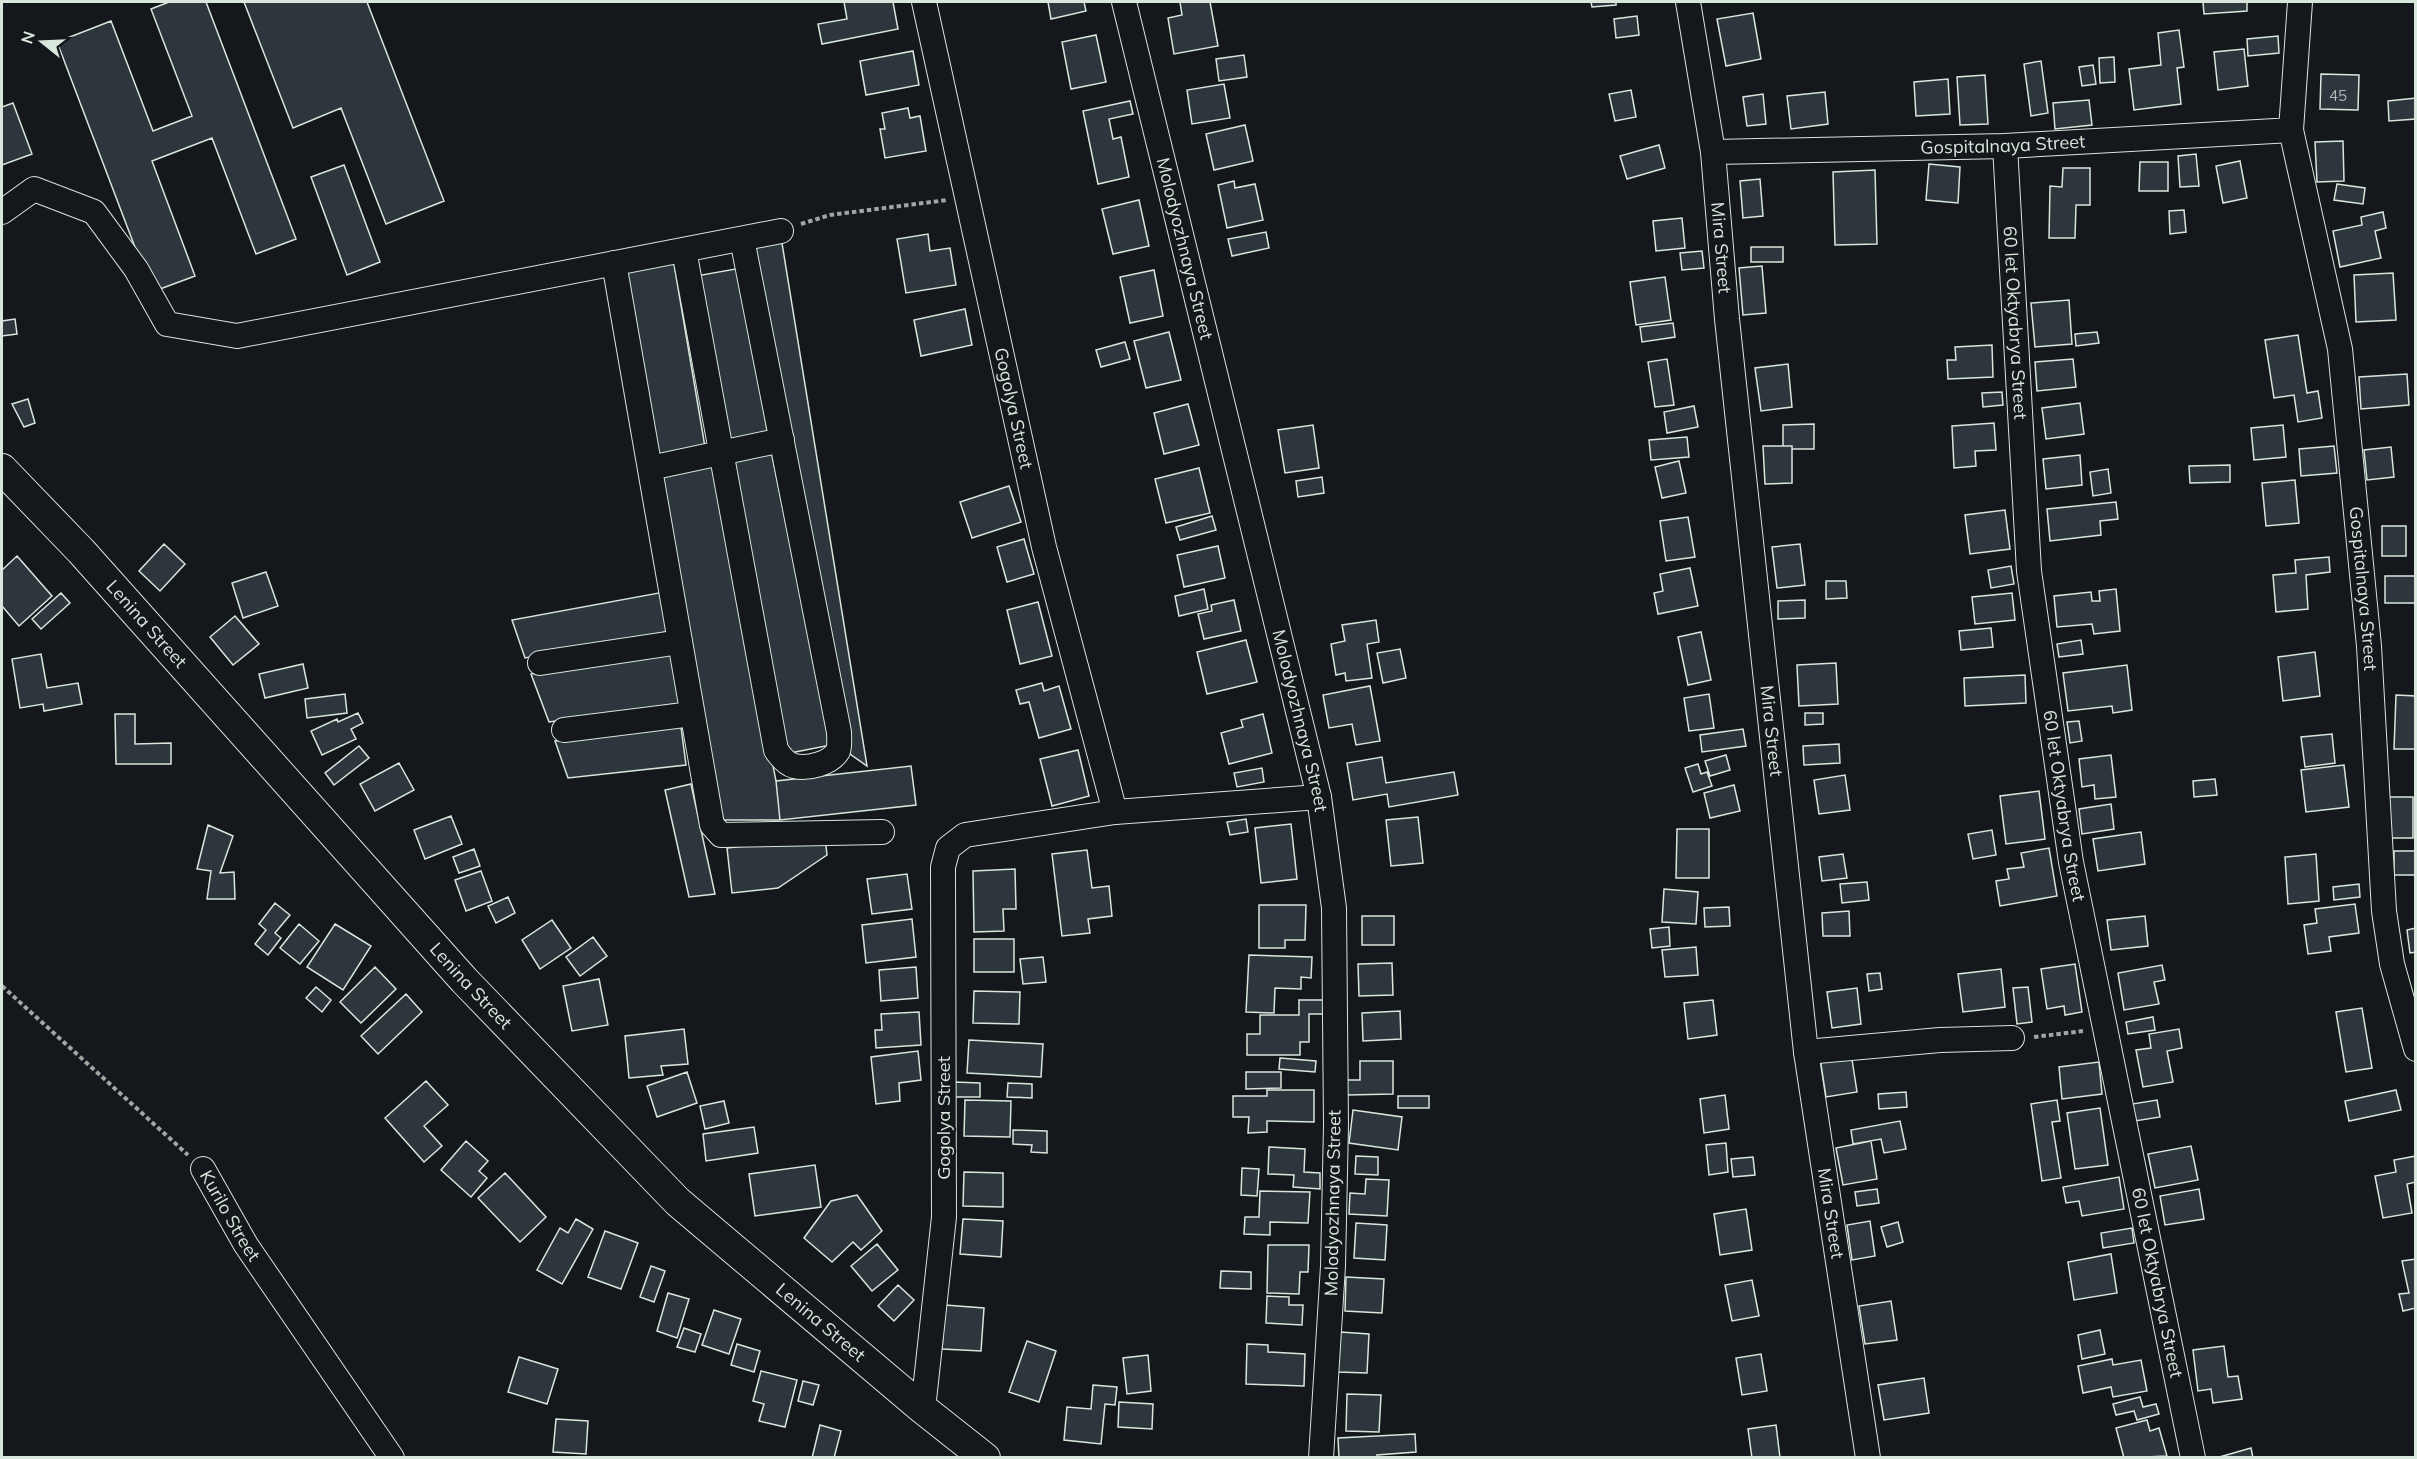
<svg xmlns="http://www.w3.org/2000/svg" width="2417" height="1459" font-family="Mulish,sans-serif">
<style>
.building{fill:#2c363c;stroke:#d8e6dc;stroke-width:1.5}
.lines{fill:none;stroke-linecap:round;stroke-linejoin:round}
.minor-casing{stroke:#d8e6dc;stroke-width:26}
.major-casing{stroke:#d8e6dc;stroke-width:32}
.path{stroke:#9da8a2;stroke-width:4;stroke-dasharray:4.5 3;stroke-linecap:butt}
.minor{stroke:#14181c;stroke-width:24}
.major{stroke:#14181c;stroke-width:30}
.labels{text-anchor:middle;stroke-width:4.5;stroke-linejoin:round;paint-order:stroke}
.number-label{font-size:15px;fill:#adbab4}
.street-label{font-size:18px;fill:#d8e6dc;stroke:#14181c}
</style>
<rect width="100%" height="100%" fill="#14181c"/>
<path class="building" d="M169 2H206L296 239 256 254 212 138 152 161 195 276 152 292 57 42 111 21 153 131 192 116 151 9Z
M244 2H367L444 201 386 224 341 108 293 128Z
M844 2H893L898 29 822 44 818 24 847 19Z
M1048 2H1084L1086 11 1051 19Z
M1180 2H1214H1210L1218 46 1174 54 1168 18 1182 15Z
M1591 2H1616V5L1592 7Z
M2203 2H2247V11L2204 14Z
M1753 13 1761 59 1726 66 1717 19Z
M1637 16 1639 35 1616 38 1614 19Z
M2179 30 2184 67 2177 68 2181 104 2134 110 2129 69 2161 65 2158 33Z
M1096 35 1106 82 1071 89 1062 42Z
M2278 36 2279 53 2248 56 2247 39Z
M2244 49 2248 86 2218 90 2214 52Z
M913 51 919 85 866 95 860 61Z
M1244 55 1247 77 1219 81 1216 59Z
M2114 57 2115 82 2100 83 2099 58Z
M2041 61 2048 113 2031 116 2024 64Z
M2093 65 2096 84 2082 86 2079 67Z
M2321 74 2359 75 2358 110 2320 109Z
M1985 75 1988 124 1960 125 1957 77Z
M1948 79 1950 114 1916 116 1914 82Z
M1224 84 1230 118 1192 124 1187 90Z
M1631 90 1636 117 1615 121 1609 94Z
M1825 92 1828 124 1791 129 1787 96Z
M1763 94 1766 124 1747 126 1743 97Z
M2416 98V119L2389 121 2388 101Z
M2089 100 2092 125 2055 129 2053 103Z
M1130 101 1133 114 1109 119 1113 139 1121 137 1129 177 1098 184 1083 111Z
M13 103 32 154 2 165V107Z
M908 108 910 118 920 116 926 151 885 158 880 129H885L882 113Z
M1245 125 1253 161 1214 170 1206 134Z
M2343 141 2344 181 2317 182 2315 142Z
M1659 145 1665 168 1627 179 1620 156Z
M2196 154 2199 186 2180 187 2178 156Z
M2240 161 2247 198 2223 203 2216 166Z
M2140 162H2168V191H2139Z
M1929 164 1960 167 1958 203 1926 200Z
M344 165 380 262 347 275 311 177Z
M2063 168H2090V205H2076L2075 238H2049L2050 186 2062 187Z
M1875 170 1877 244 1835 245 1833 172Z
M1760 179 1763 216 1743 218 1740 181Z
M1234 181 1235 188 1255 184 1263 220 1227 228 1218 185Z
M2337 184 2365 188 2363 204 2334 200Z
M1139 200 1149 246 1113 254 1102 209Z
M2184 210 2186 232 2170 234 2169 211Z
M2383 212 2386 228 2375 231 2381 258 2340 267 2333 231 2362 225 2361 217Z
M1682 218 1685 248 1656 251 1653 221Z
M1266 232 1269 248 1232 256 1228 239Z
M928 234 930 251 950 248 956 285 906 293 897 239Z
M781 237 867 766 850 754 751 243Z
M1751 247H1783V262H1751Z
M1702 251 1704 268 1682 270 1680 253Z
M673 258 706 453 657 461 624 266Z
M1762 266 1766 313 1743 315 1739 268Z
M741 268 768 436 723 443 696 276Z
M1154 270 1163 316 1130 323 1120 277Z
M2393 273 2396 320 2356 322 2354 275Z
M1665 277 1671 320 1636 325 1630 282Z
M2069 300 2072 344 2035 347 2031 303Z
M965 309 972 345 921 356 914 320Z
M15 319 17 334 2 336V321Z
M1673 323 1675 337 1642 342 1640 327Z
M1169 332 1181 380 1146 388 1134 341Z
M2097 332 2099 343 2076 346 2075 334Z
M2298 335 2307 393 2318 391 2322 418 2298 422 2294 395 2274 398 2265 340Z
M1125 342 1130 359 1101 367 1096 350Z
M1992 345 1993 377 1948 379 1947 360H1956L1955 347Z
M1667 359 1674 405 1655 407 1648 362Z
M2073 359 2076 387 2037 391 2035 362Z
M1788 364 1792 407 1761 411 1755 368Z
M2407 374 2409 405 2361 409 2359 377Z
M2002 392 2003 405 1983 407 1982 393Z
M28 399 35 423 24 427 12 404Z
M2080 403 2084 434 2046 439 2042 408Z
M1188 404 1199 445 1164 454 1154 413Z
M1694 406 1698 427 1667 433 1664 412Z
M1994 423 1996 450 1975 451 1976 466 1954 468 1952 426Z
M1814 424V449H1792V446H1783V425Z
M1313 425 1319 468 1285 473 1278 430Z
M2283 425 2286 457 2254 460 2251 428Z
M1687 437 1689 457 1651 460 1649 440Z
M1763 446H1792V483L1765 484Z
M2334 446 2337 473 2301 476 2299 449Z
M2391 447 2394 477 2367 480 2364 450Z
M771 450 831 745 785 754 726 459Z
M2080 455 2082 485 2046 489 2043 459Z
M713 458 776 781 780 820H723L658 469Z
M1679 461 1686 493 1662 498 1655 467Z
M2230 465V482L2190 483 2189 466Z
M1199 468 1210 513 1166 523 1155 479Z
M2108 469 2111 493 2093 496 2090 472Z
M1322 477 1324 493 1298 497 1296 481Z
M2295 480 2299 523 2266 526 2262 483Z
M1009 486 1021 522 972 538 960 502Z
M2116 502 2118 519 2100 521 2101 535 2050 541 2047 509Z
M2005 510 2010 549 1970 554 1965 515Z
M1212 516 1216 530 1180 540 1176 527Z
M1688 517 1695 557 1666 561 1660 521Z
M2382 526H2406V556H2382Z
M1024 539 1034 574 1007 582 997 547Z
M164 544 185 564 160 591 139 571Z
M1800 544 1805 585 1777 588 1772 547Z
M1218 546 1225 578 1184 587 1177 555Z
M17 556 52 596 19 626 2 606V570Z
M2329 557 2330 572 2306 575 2308 609 2276 612 2273 575 2296 573 2295 560Z
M2011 566 2014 584 1991 588 1988 570Z
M1690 568 1698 606 1658 614 1654 593 1663 591 1660 574Z
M266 572 278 606 243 618 232 583Z
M2385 576H2416V603H2385Z
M1826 581H1846L1847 598 1826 599Z
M1204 589 1208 609 1179 616 1175 596Z
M2116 589 2120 631 2094 634 2092 624 2057 627 2054 596 2091 592 2092 601H2100L2099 591Z
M664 592 671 631 525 658 512 620Z
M61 593 70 603 41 629 32 619Z
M2012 593 2015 620 1975 624 1972 597Z
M1234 600 1241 631 1204 639 1198 614 1212 611 1211 605Z
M1805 600V618L1778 619V601Z
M1038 602 1052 656 1020 664 1007 610Z
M235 616 259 644 233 665 210 637Z
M1376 620 1379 642 1367 644 1372 678 1346 681 1345 673 1336 675 1331 644 1345 641 1342 625Z
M1991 628 1993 647 1961 650 1959 631Z
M1701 632 1711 680 1688 685 1678 637Z
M1246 640 1257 682 1207 694 1197 652Z
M2081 640 2083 654 2059 657 2057 644Z
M1400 649 1406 678 1383 683 1377 653Z
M2315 652 2320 696 2283 701 2278 657Z
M674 653 681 703 549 722 531 674Z
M41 654 47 688 78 683 82 704 44 711 43 704 20 708 12 659Z
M1836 663 1838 704 1799 706 1797 665Z
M303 664 308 688 265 698 259 674Z
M2127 665 2132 710 2113 713 2112 706 2068 711 2063 673Z
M2025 675 2026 703 1965 706 1964 678Z
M1042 683 1044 691 1059 686 1071 729 1039 738 1029 702 1020 704 1016 690Z
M1370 686 1380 741 1356 745 1352 724 1329 728 1323 695Z
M345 694 347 713 307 718 305 699Z
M1709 694 1714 728 1689 731 1684 698Z
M2396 695 2416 696V749H2394Z
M358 713 363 723 351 729 356 739 322 755 311 731 337 719 338 722Z
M1805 713H1823V724L1805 725Z
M115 714H135V744L171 743V764H116Z
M1263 714 1272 753 1229 764 1221 733 1243 727 1241 720Z
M2079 721 2082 741 2070 743 2067 722Z
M681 727 686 765 568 778 555 741Z
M1743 729 1746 746 1702 752 1700 735Z
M2332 734 2335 763 2305 767 2301 737Z
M1839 744 1840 763 1804 765 1803 746Z
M359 746 369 758 334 785 325 773Z
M1078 750 1089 796 1052 806 1040 759Z
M1726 755 1730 770 1710 776 1705 761Z
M2111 755 2116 797 2095 799 2094 785 2082 787 2079 759Z
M1382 757 1386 783 1454 772 1458 795 1389 807 1387 794 1353 800 1347 763Z
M399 763 414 790 375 811 360 784Z
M1698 764 1701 774 1707 772 1712 786 1693 792 1685 768Z
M2344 765 2349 807 2306 812 2301 770Z
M911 766 916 805 780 820 776 781Z
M1262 768 1264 782 1237 787 1234 773Z
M1845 775 1850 810 1819 814 1814 780Z
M2215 779 2217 795 2194 797 2193 781Z
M691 784 715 894 689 897 665 790Z
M1734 785 1740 811 1710 818 1704 793Z
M2039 791 2045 839 2006 844 2000 796Z
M2388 797H2413V838H2389Z
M2111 804 2114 829 2082 834 2079 809Z
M451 816 462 844 425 859 414 830Z
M1418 817 1423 863 1391 866 1386 820Z
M1246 819 1248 832 1230 835 1227 822Z
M1291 824 1297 879 1261 883 1255 828Z
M208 825 233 836 220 873 234 872 235 899H207L211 871 197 869Z
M1677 829H1709V878H1676Z
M1992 830 1996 855 1973 859 1968 834Z
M2141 832 2145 864 2098 871 2093 839Z
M825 837 827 855 778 888 732 893 727 848Z
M2049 848 2057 896 2000 906 1996 881 2009 879 2007 869 2024 867 2021 853Z
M474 849 480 866 459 873 453 857Z
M1087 850 1092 888 1109 886 1112 916 1088 919 1090 933 1062 936 1052 854Z
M2394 851H2416V875H2394Z
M1843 854 1847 878 1822 881 1819 857Z
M2316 854 2319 901 2288 904 2285 857Z
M1015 869 1016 909H1003L1004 931 974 932 973 871Z
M481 871 492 901 466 911 455 880Z
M907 874 912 909 872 914 867 879Z
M1867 882 1869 900 1842 903 1840 884Z
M2359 884 2360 897 2334 900 2333 887Z
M1664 889 1698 892 1696 924 1662 922Z
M508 897 515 913 496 923 488 906Z
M275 903 290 915 275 933 281 938 268 955 255 944 266 930 259 924Z
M2355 904 2359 933 2329 937 2331 951 2308 954 2304 925 2317 923 2315 909Z
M1259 905H1306L1305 940H1285V948H1259Z
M1729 907 1730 926 1705 927 1704 908Z
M1849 911 1850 936H1823L1822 913Z
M1362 916H1394V945H1362Z
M2145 916 2148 946 2111 950 2107 920Z
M912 919 916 957 866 963 862 925Z
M552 920 571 948 540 969 522 940Z
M299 924 319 941 300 964 280 948Z
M335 924 371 946 343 990 307 967Z
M1669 927 1670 946 1652 948 1650 929Z
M2416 928V952L2410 953 2407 930Z
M593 937 607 956 580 976 566 957Z
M974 939H1014V972H974Z
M1696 947 1698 975 1665 977 1662 950Z
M1249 955 1312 957 1311 978 1301 977V989L1275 988 1274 1013 1246 1012Z
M1043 957 1046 982 1023 984 1020 959Z
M1392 963 1393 995 1359 996 1358 964Z
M2075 964 2082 1012 2065 1015 2064 1006 2047 1009 2041 969Z
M2162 965 2165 980 2154 982 2159 1004 2124 1010 2118 973Z
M375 967 396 989 361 1023 340 1002Z
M916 967 918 998 881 1001 879 970Z
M2001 969 2005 1007 1963 1012 1958 974Z
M1880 973 1882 989 1869 991 1867 974Z
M599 979 608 1025 572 1031 563 986Z
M316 987 331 1000 322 1012 306 998Z
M2028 987 2032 1022 2017 1024 2013 988Z
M1857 988 1861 1024 1832 1028 1827 992Z
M974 991 1020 992 1019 1024 973 1023Z
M406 994 422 1012 378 1054 361 1036Z
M1299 1000H1325V1014H1309V1042H1300V1055H1247V1034H1260V1015H1299Z
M1713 1000 1717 1035 1688 1039 1684 1003Z
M2362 1008 2372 1068 2346 1072 2336 1012Z
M1400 1011 1401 1039 1363 1041 1362 1013Z
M919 1012 921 1045 876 1048 875 1030H882L881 1014Z
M2153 1017 2155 1030 2128 1034 2126 1022Z
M684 1029 688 1064 661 1066 663 1075 629 1078 625 1036Z
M2179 1029 2182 1048 2167 1051 2173 1082 2143 1087 2136 1050 2151 1048 2149 1034Z
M969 1040 1043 1044 1041 1077 967 1073Z
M918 1051 921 1080 899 1083 900 1101 876 1104 871 1057Z
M1851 1053 1857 1092 1826 1097 1820 1058Z
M1280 1058 1316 1061 1315 1072 1279 1069Z
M1360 1061H1393V1094L1347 1095V1080H1360Z
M2099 1062 2102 1094 2062 1099 2059 1067Z
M687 1072 697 1103 657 1117 647 1086Z
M1246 1072H1281V1088L1246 1089Z
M426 1081 448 1105 424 1126 442 1146 424 1162 385 1118Z
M955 1082 980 1083V1097H955Z
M1008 1083 1032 1084V1098L1007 1097Z
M1267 1090H1314V1122L1267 1121V1132L1248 1133 1249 1117H1233V1096H1267Z
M2396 1090 2401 1110 2349 1121 2345 1101Z
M1906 1092 1907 1107 1879 1109 1878 1094Z
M1725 1095 1729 1129 1704 1133 1700 1099Z
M1398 1096H1429V1108H1398Z
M965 1100 1011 1101 1010 1137 964 1136Z
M2057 1100 2060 1121 2052 1122 2061 1178 2042 1181 2031 1104Z
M2157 1100 2160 1117 2135 1121 2132 1104Z
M724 1101 729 1123 705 1129 700 1106Z
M2100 1108 2108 1165 2075 1169 2067 1113Z
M1353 1110 1402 1117 1398 1150 1349 1143Z
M1900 1121 1906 1149 1884 1153 1881 1139 1853 1144 1851 1130Z
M754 1127 758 1153 706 1161 703 1134Z
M1013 1130 1047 1131V1153L1031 1152 1032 1145 1013 1144Z
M466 1141 488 1161 479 1171 487 1178 471 1197 441 1170Z
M1871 1141 1877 1179 1843 1185 1836 1148Z
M1726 1143 1728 1172 1709 1175 1706 1145Z
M2191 1146 2198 1180 2155 1188 2148 1154Z
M1269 1147 1305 1149 1304 1172 1320 1173V1189L1293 1187 1294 1175 1268 1174Z
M1356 1156 1378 1157V1175L1355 1174Z
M2416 1156V1182L2407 1184 2412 1213 2383 1218 2375 1176 2396 1172 2394 1160Z
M1753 1157 1755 1175 1733 1177 1731 1159Z
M815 1165 821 1207 755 1216 749 1174Z
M1242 1168 1259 1169 1257 1196 1241 1195Z
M964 1172 1003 1173V1207L963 1206Z
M505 1173 546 1217 520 1242 478 1198Z
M2119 1177 2124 1209 2082 1216 2079 1201 2066 1203 2063 1187Z
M1366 1179 1389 1180 1387 1216 1349 1214 1350 1193 1365 1194Z
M1877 1189 1879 1203 1857 1206 1855 1192Z
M2199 1189 2204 1219 2165 1225 2160 1196Z
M1260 1191 1310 1192 1308 1223 1270 1222V1235L1244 1234 1245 1217H1259Z
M857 1195 882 1231 861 1250 853 1242 832 1262 804 1238 831 1201Z
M1746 1209 1752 1250 1720 1255 1714 1214Z
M576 1219 593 1229 562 1284 537 1270 560 1228 568 1233Z
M963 1219 1003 1221 1001 1257 960 1254Z
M1870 1221 1875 1256 1852 1260 1847 1225Z
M1898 1222 1903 1242 1887 1247 1881 1227Z
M1356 1223 1387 1225 1385 1260 1354 1258Z
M2132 1228 2134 1243 2103 1248 2101 1233Z
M605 1231 638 1243 621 1289 588 1277Z
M877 1244 898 1270 872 1291 851 1266Z
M1268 1245H1309L1308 1272H1300L1299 1294 1267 1293Z
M2111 1254 2117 1293 2074 1300 2068 1262Z
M2416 1259V1308L2403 1311 2399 1294 2409 1293 2402 1261Z
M651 1266 665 1271 654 1302 640 1297Z
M1221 1271 1251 1272V1289L1220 1288Z
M1346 1277 1384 1279 1382 1313 1345 1311Z
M1752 1280 1759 1316 1732 1321 1725 1285Z
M898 1285 914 1300 894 1321 878 1306Z
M668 1293 689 1299 677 1338 657 1331Z
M1267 1296 1289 1297V1305H1303L1302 1325 1266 1323Z
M1891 1301 1897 1340 1865 1344 1859 1306Z
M945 1305 984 1308 981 1351 942 1349Z
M714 1310 741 1319 729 1354 702 1345Z
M684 1328 701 1334 695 1352 677 1347Z
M2100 1330 2105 1354 2082 1359 2078 1335Z
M1340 1332 1369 1334 1367 1373 1338 1372Z
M1027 1341 1056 1351 1039 1402 1009 1392Z
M737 1344 760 1351 754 1372 731 1365Z
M1247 1344 1268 1345V1352L1305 1354 1304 1386 1246 1384Z
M2224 1346 2228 1377 2238 1376 2242 1399 2213 1403 2211 1389 2198 1391 2193 1350Z
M1761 1354 1767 1391 1742 1395 1736 1358Z
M1148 1355 1151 1391 1127 1394 1123 1358Z
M519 1357 558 1369 547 1404 508 1392Z
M2112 1359 2113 1365 2141 1360 2147 1391 2113 1397 2111 1387 2083 1393 2078 1366Z
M761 1371 797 1380 785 1427 759 1421 764 1404 753 1401Z
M1924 1378 1929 1413 1884 1420 1878 1385Z
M803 1381 819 1385 813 1405 798 1401Z
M1093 1385 1117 1387 1115 1405 1105 1404 1101 1444 1064 1440 1067 1407 1091 1409Z
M1347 1394 1381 1395 1379 1432 1346 1431Z
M2140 1397 2143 1407 2156 1404 2159 1414 2137 1420 2134 1411 2116 1415 2113 1404Z
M1119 1402 1153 1404 1152 1429 1118 1427Z
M556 1419 588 1421 586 1454 553 1452Z
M2147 1420 2150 1431 2159 1428 2167 1456 2124 1458 2116 1428Z
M820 1425 841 1431 834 1458H812Z
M1776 1425 1780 1458H1752L1748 1429Z
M1415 1434 1416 1452 1377 1455V1458H1339L1338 1438Z
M2251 1448 2253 1458H2216Z"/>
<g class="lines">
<g class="minor-casing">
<g id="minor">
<path id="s1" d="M924 2 1044 547 1115 812"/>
<path id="s2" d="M1124 2 1319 797 1334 908 1336 1125 1333 1266 1321 1458"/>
<path id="s3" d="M1688 2 1713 152 1727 319 1806 1052 1868 1458"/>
<path id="s4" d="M2291 130 2340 349 2369 646 2384 911 2392 964 2416 1049"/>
<path id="s5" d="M2005 146 2029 571 2071 862 2193 1458"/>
<path id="s6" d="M1713 152 2005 146 2291 130 2300 2"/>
<path d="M2 212 34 189 94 212 136 269 167 324 237 336 781 231"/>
<path d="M684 250 776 750C780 756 786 764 794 766 808 769 830 764 838 751 840 746 839 738 839 732L742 239"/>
<path d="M614 263 712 825 721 835 882 832"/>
<path d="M650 468 782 440"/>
<path d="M540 663 680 642"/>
<path d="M564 730 692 714"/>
<path d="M1806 1052 1940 1040 2012 1038"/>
<path id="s7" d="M203 1169 246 1245 392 1458"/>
<path d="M923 1409 944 1217 943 867 948 848 965 835 1115 812 1319 797"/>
</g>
</g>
<g class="major-casing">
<g id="major">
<path id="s8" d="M2 469 81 551 464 980 678 1202 923 1409 985 1458"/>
</g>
</g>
<path class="path" d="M801 224 830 215 947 200
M2 986 188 1155
M2034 1037 2083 1031"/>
<use href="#minor" class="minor"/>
<use href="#major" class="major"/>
</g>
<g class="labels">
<g class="number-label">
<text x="2338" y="101">45</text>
</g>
<g class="street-label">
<text dy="6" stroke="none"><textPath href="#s6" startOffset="290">Gospitalnaya Street</textPath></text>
<text dy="6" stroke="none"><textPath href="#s3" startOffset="248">Mira Street</textPath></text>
<text dy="6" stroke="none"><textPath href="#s2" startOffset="254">Molodyozhnaya Street</textPath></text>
<text dy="6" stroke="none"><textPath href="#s5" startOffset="177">60 let Oktyabrya Street</textPath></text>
<text dy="6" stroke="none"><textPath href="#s1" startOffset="416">Gogolya Street</textPath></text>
<text dy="6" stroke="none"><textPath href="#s4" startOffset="465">Gospitalnaya Street</textPath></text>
<text dy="6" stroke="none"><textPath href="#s8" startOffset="212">Lenina Street</textPath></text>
<text dy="6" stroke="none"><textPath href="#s2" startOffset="740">Molodyozhnaya Street</textPath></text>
<text dy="6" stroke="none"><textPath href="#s3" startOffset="734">Mira Street</textPath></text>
<text dy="6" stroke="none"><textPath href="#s5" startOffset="663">60 let Oktyabrya Street</textPath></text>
<text dy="6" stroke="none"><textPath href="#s8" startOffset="698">Lenina Street</textPath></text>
<text transform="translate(944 1118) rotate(-90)" y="6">Gogolya Street</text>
<text transform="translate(1333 1203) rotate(-89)" y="6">Molodyozhnaya Street</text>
<text dy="6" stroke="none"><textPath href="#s3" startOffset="1220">Mira Street</textPath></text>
<text dy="6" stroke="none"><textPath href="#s7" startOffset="54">Kurilo Street</textPath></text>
<text dy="6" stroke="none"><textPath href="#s5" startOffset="1149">60 let Oktyabrya Street</textPath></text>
<text dy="6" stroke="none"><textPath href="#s8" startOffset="1184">Lenina Street</textPath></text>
</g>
</g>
<rect width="2417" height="1459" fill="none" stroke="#d8e6dc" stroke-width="6"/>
<g transform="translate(42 42) rotate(288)" stroke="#14181c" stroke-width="4.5" paint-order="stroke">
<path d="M0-4.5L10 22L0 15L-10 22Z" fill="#d8e6dc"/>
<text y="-9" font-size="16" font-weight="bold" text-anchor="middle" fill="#d8e6dc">N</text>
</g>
</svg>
